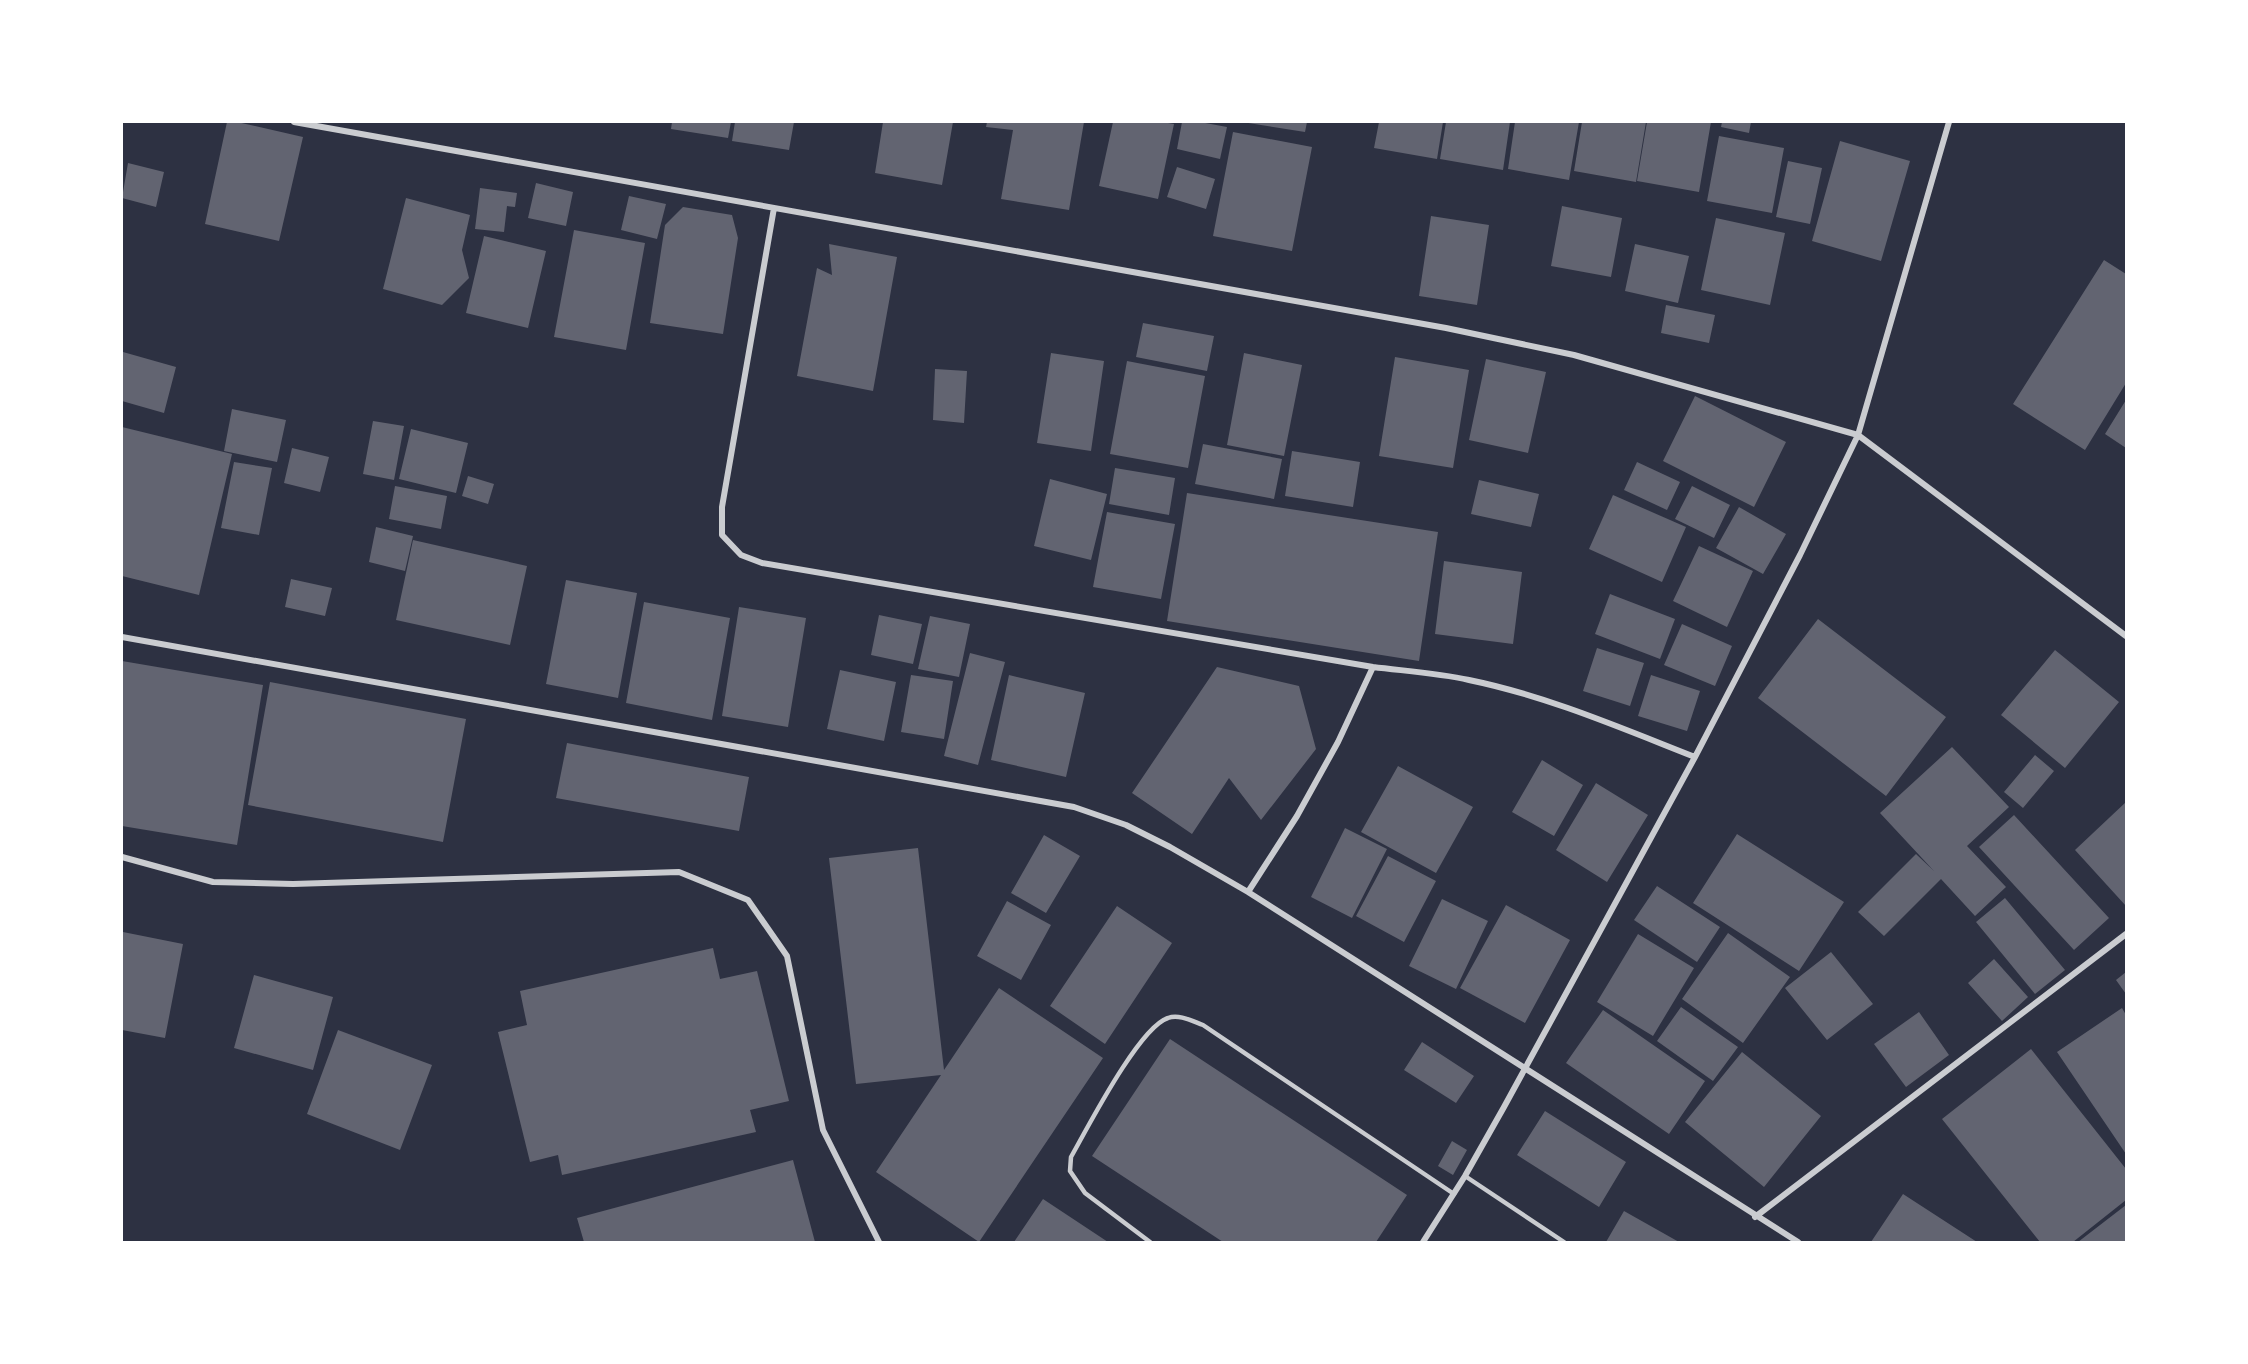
<svg xmlns="http://www.w3.org/2000/svg" width="2248" height="1364" font-family="'DM Sans',sans-serif">
<style>
.building{fill:#626471}
.lines{fill:none;stroke-linecap:round;stroke-linejoin:round}
.service{stroke:#caccd0;stroke-width:4.5}
.minor{stroke:#caccd0;stroke-width:6}
</style>
<rect width="100%" height="100%" fill="#2d3142"/>
<path class="building" d="M227 122H237L303 137 279 241 205 224Z
M672 122H731L728 138 671 129Z
M735 122H794L789 150 732 141Z
M883 122H953L942 185 875 173Z
M987 122H1084L1069 210 1001 199 1013 130 986 127Z
M1113 122H1162L1174 124 1158 199 1099 186Z
M1182 122H1200L1227 127 1220 159 1177 149Z
M1242 122H1307L1305 132Z
M1379 122H1443L1437 159 1374 148Z
M1446 122H1510L1503 170 1440 159Z
M1515 122H1579L1569 180 1508 169Z
M1582 122H1646L1636 182 1574 171Z
M1647 122H1711L1699 192 1637 181Z
M1722 122H1751L1749 133 1721 127Z
M1233 132 1312 147 1292 251 1213 236Z
M1719 136 1784 148 1772 213 1707 201Z
M1840 141 1910 161 1881 261 1812 241Z
M1788 161 1822 168 1810 224 1776 217Z
M128 163 164 172 156 207 122 198Z
M1177 167 1215 179 1206 209 1167 197Z
M536 183 573 192 566 226 528 218Z
M480 188 517 193 515 207 507 206 504 232 475 229Z
M629 196 666 204 657 239 621 230Z
M406 198 470 215 462 250 469 278 442 305 383 289Z
M1562 206 1622 218 1611 277 1551 266Z
M683 207 732 215 738 238 723 334 650 323 665 225Z
M1431 216 1489 225 1477 305 1419 296Z
M1716 218 1785 233 1770 305 1701 290Z
M574 230 645 243 626 350 554 337Z
M484 236 546 251 528 328 466 313Z
M829 244 897 257 873 391 797 376 817 268 832 275Z
M1635 244 1689 256 1678 303 1625 291Z
M2104 260 2126 274V383L2085 450 2013 404Z
M1666 305 1715 315 1709 343 1661 333Z
M1143 323 1214 336 1207 371 1136 357Z
M123 352 176 367 164 413 122 401Z
M1051 353 1104 361 1091 451 1037 443Z
M1244 353 1302 365 1284 456 1227 445Z
M1395 357 1469 370 1453 468 1379 456Z
M1486 359 1546 372 1528 453 1469 440Z
M1127 361 1205 376 1188 468 1110 454Z
M935 369 967 371 964 423 933 420Z
M1695 396 1786 442 1754 507 1663 461Z
M2126 400V448L2105 434Z
M232 409 286 420 277 462 224 451Z
M373 421 404 426 394 480 363 474Z
M122 427 232 454 199 595 122 576Z
M411 429 468 443 456 493 399 479Z
M1203 444 1282 459 1274 499 1195 484Z
M292 448 329 457 320 492 284 483Z
M1292 451 1360 462 1353 507 1285 496Z
M234 462 272 468 259 535 221 528Z
M1637 462 1680 482 1667 510 1624 490Z
M1115 468 1175 478 1169 515 1109 504Z
M468 476 494 484 488 504 462 496Z
M1050 479 1107 494 1091 560 1034 546Z
M1479 480 1539 494 1531 527 1471 514Z
M395 486 447 496 441 529 389 519Z
M1692 486 1730 505 1714 538 1675 519Z
M1187 493 1438 532 1419 661 1167 621Z
M1613 495 1686 527 1662 582 1589 549Z
M1739 507 1786 534 1763 574 1716 548Z
M1107 512 1175 524 1161 599 1093 587Z
M376 527 413 536 405 571 369 562Z
M413 540 527 566 510 645 396 620Z
M1699 546 1753 571 1727 627 1673 601Z
M1444 561 1522 572 1513 644 1435 634Z
M291 579 332 588 325 616 285 607Z
M566 580 637 593 618 698 546 684Z
M1610 594 1675 619 1660 659 1595 634Z
M644 602 730 618 712 720 626 703Z
M739 607 806 618 788 727 722 716Z
M879 615 922 624 913 664 871 655Z
M930 616 970 624 959 677 918 669Z
M1818 619 1946 717 1886 796 1758 698Z
M1682 624 1732 646 1715 686 1664 665Z
M1597 648 1644 663 1630 706 1583 691Z
M2055 650 2119 702 2065 768 2001 715Z
M970 653 1005 662 978 765 944 756Z
M122 661 263 685 237 845 122 826Z
M1217 667 1299 686 1316 749 1261 820 1229 778 1192 834 1132 793Z
M840 670 896 682 884 741 827 729Z
M911 675 953 681 944 739 901 732Z
M1009 675 1085 693 1066 777 991 760Z
M1651 675 1700 691 1687 731 1638 716Z
M270 682 466 719 443 842 248 805Z
M567 743 749 777 739 831 556 798Z
M1952 747 2009 807 1967 846 2006 887 1975 916 1941 879 1884 936 1858 912 1916 854 1934 871 1880 813Z
M2035 755 2054 771 2023 808 2004 792Z
M1542 760 1583 785 1554 836 1512 812Z
M1398 766 1473 807 1436 873 1361 832Z
M1596 783 1648 815 1607 882 1556 850Z
M2126 802V906L2075 850Z
M2014 815 2109 918 2074 950 1979 847Z
M1345 828 1387 849 1352 918 1311 897Z
M1737 834 1844 902 1799 971 1693 903Z
M1044 835 1080 856 1046 913 1011 893Z
M918 848 944 1070 999 988 1103 1058 979 1242 876 1172 941 1075 856 1084 829 858Z
M1388 856 1436 881 1404 942 1356 916Z
M1657 886 1720 927 1697 962 1634 920Z
M2005 898 2065 970 2035 994 1976 922Z
M1442 899 1488 921 1456 989 1409 966Z
M1007 901 1051 925 1021 980 977 956Z
M1506 905 1570 940 1525 1023 1460 988Z
M1117 906 1172 943 1105 1044 1050 1006Z
M123 932 183 944 165 1038 122 1030Z
M1728 933 1790 977 1743 1043 1682 999Z
M1638 934 1694 968 1653 1036 1597 1002Z
M713 948 720 979 757 971 789 1101 750 1110 756 1132 562 1175 558 1155 530 1162 498 1032 527 1025 520 991Z
M1831 952 1873 1004 1827 1040 1785 988Z
M1994 959 2028 997 2002 1021 1968 983Z
M2126 972V994L2116 980Z
M254 975 333 997 313 1070 234 1048Z
M1681 1007 1738 1047 1713 1081 1657 1041Z
M2122 1008 2126 1015V1154L2057 1052Z
M1603 1010 1705 1081 1669 1134 1566 1063Z
M1919 1012 1949 1055 1906 1087 1874 1044Z
M338 1030 432 1065 400 1150 307 1114Z
M1170 1039 1407 1195 1376 1242H1223L1092 1156Z
M1422 1042 1474 1076 1456 1103 1404 1070Z
M2031 1049 2126 1169V1200L2073 1242H2040L1942 1119Z
M1742 1052 1821 1116 1764 1187 1685 1122Z
M1545 1111 1626 1162 1599 1207 1517 1155Z
M1452 1141 1467 1150 1453 1175 1438 1166Z
M793 1160 815 1242H584L577 1218Z
M1903 1194 1977 1242H1871Z
M1043 1199 1108 1242H1014Z
M2126 1205V1242H2078Z
M1624 1211 1679 1242H1606Z"/>
<g class="lines">
<path class="service" d="M1465 1176 1564 1242
M1150 1242 1085 1193 1070 1171 1071 1157C1087 1129 1139 1027 1168 1018 1179 1014 1192 1021 1203 1025L1454 1194"/>
<path class="minor" d="M294 122 1446 328 1574 355 1858 435 2126 636
M774 208 722 507V535L741 555 762 563 1373 667C1405 671 1438 673 1469 680 1547 696 1621 728 1695 757
M122 637 1074 807 1126 825 1170 847 1248 892 1798 1242
M122 857 213 882 293 884 679 872 748 900 787 956 823 1130 879 1242
M1248 892 1297 816 1338 742 1373 667
M1755 1217 2126 934
M1423 1242 1465 1176 1504 1107 1695 757 1800 555 1858 435 1949 122"/>
</g>
<rect width="2248" height="1364" fill="none" stroke="#ffffff" stroke-width="246"/>
</svg>
